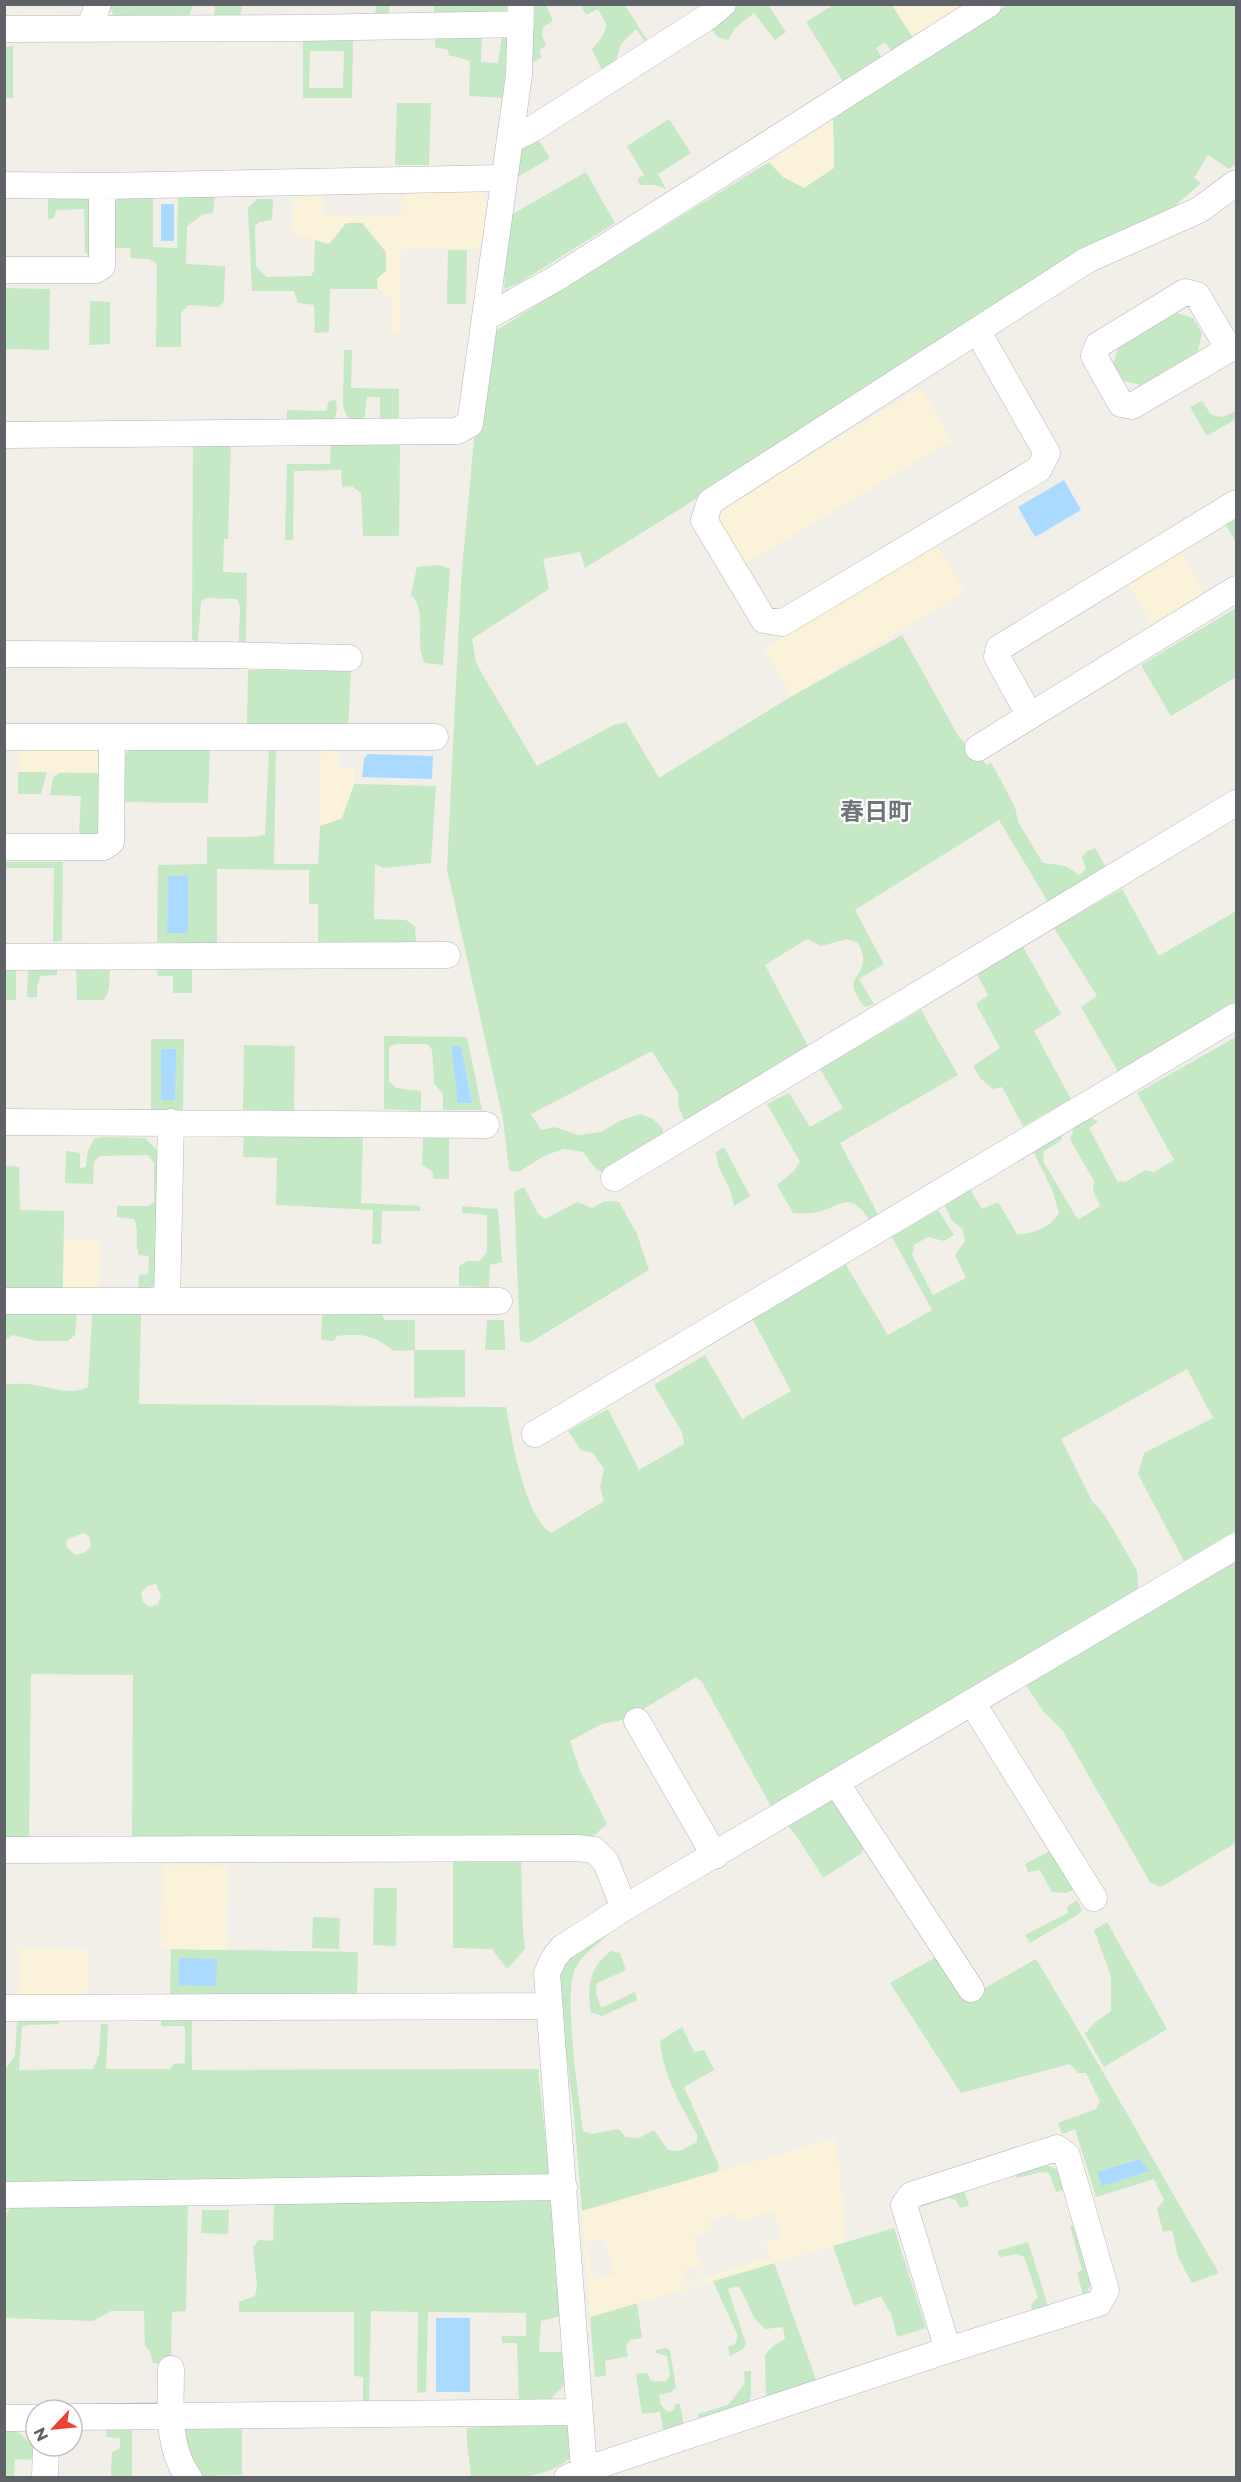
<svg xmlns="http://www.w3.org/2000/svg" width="1241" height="2482" font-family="Montserrat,'Noto Sans JP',sans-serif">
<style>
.green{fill:#c5e8c5;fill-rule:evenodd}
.sand{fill:#fbf3d9;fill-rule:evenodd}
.water{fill:#aadaff}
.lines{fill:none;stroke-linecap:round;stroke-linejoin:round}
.minor-casing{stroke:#b5b8bc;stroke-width:27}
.minor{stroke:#fff;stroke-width:26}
.labels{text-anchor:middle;stroke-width:4.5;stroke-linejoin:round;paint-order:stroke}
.quarter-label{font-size:24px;font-weight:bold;fill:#70757a;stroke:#fff}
</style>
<rect width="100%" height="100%" fill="#f1efe8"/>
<path class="green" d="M585 4 625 5 649 43 647 44 636 29 621 44 614 67 604 74 592 49 600 40 607 26 598 9 586 15 582 7Z
M110 5H193L188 18H114Z
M215 5H243L239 17H214Z
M377 5H389V11L393 18 434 14V5H506L507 13 373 21Z
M535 5H546L553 21 543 27 542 36 546 45 540 50 541 58 532 63Z
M736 5H768L786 32 775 40 754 13 735 28 728 40 718 37 711 29Z
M833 5H892L916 42 895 56 885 42 876 48 885 63 847 88 806 22Z
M1007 5H1236V163L1229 169 1208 155 1194 178 1201 183 1169 211 1082 251 680 509 585 568 580 552 543 559 549 589 472 639 476 662 485 679 537 766 614 725 626 722 659 778 792 696 902 635 959 737 987 765 991 762 1015 807 1018 822 1043 863 1066 866 1079 875 1086 869 1082 857 1086 852 1095 848 1106 867 1048 902 999 820 855 910 884 964 859 979 874 1004 865 1007C839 975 865 981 863 957 863 953 860 947 858 943L847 939 821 946 807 939 765 965 810 1050 694 1120 684 1119 679 1108 678 1093 652 1051 531 1114 541 1130 555 1127 578 1135 601 1132 620 1121 640 1114 653 1119 663 1129 662 1144 605 1174 596 1169 583 1152 564 1149 546 1155 518 1172 509 1170 503 1119 447 869 461 581 474 440 492 333 769 162 783 177 834 168 833 119Z
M435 35H482L481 62 498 63 502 36 507 39 504 98 469 96 470 61 449 55 448 50 435 47Z
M303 38 353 39 352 98H303ZM310 51H344L343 88H309Z
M13 46V98H5V129L6 47Z
M397 103H431L429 165H395Z
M669 119 691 153 658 174 666 189 656 185H640L637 179 644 175 627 146Z
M536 136 550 158 516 178 522 145Z
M586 172 615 223 519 283 504 289 509 216Z
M48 195H84L94 202 90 258 85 252 84 209 56 210 54 218 48 219Z
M120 195H153V247L177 248 178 195H215L213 213 202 215 187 226 186 264 225 266 224 302 218 307 188 305 181 313V347H156L157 264 149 259 131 258 130 248H112V207Z
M257 199H273L272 220 259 222 255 226 256 266 266 277 311 276 314 271 315 240 329 244 346 223H362L386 252V271L377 279 378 289H330L329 332 315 333 314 305 298 303 294 291H252L248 208Z
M448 250H467L466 304H447Z
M5 288 50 289 49 350 5 349Z
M90 301 110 302V344L89 345Z
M1174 312 1193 318 1202 333 1198 351 1141 385 1124 381 1113 364 1119 346Z
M344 350H352L351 388 399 389V421H380V397H367L364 421 349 420 343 406Z
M336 400 337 411 334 421 287 420V410L326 411 329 401Z
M1202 401 1211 415 1222 417 1236 411V419L1207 436 1190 407Z
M331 441 400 443 399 536H363L361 493 352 486 342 487 341 470 294 471 293 540H285L287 464H330Z
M231 443 228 539H224L223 572 247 573 246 643H239L240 605 237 599 206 598 201 601 198 641 192 640 193 445Z
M1236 515V543L1224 521Z
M439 565 450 569 443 665 425 663C413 642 429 613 411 595L417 567Z
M1236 608V677L1171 716 1141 665Z
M248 670 351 671 348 728 247 726Z
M134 747H210L208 803 124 802 125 754Z
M276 747 274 864H318L320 826 342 818 354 784 436 786 431 863 384 868 375 864 374 919 406 920 415 926 416 942 318 946V904H309V870L217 869V944L157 942 158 865 207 864V837H249L265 835 269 748ZM168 876H188L167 933Z
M18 772H47L41 794H18Z
M60 772 101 773 100 831 90 836H79L81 796 50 795 53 778Z
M5 862H63L62 941 53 942 54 868H5Z
M1122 889 1159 956 1236 911V1003L1119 1073 1081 1007 1097 996 1054 928Z
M1023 947 1061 1014 1034 1031 1071 1099 1023 1126 1002 1087 993 1089 981 1079 973 1066 1000 1048 976 1004 988 995 977 974Z
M5 965H16V1000H5Z
M157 965 192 967V993H173V976H158Z
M28 966H57V975L41 976 37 986V997H27Z
M76 968H110L109 989 104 1000H77Z
M921 1010 958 1075 840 1143 879 1216 869 1219C850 1193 846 1203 821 1211 812 1214 803 1214 793 1213L777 1185 794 1171 800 1162 767 1104 789 1093 810 1127 843 1108 820 1069Z
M384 1036 467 1037 482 1110H443V1094L434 1083 432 1050 427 1044H395L389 1047V1081L396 1088 421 1091V1111L384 1109ZM461 1046 472 1102 451 1047Z
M1236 1037V1530L1184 1561 1138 1474 1144 1453 1213 1418 1187 1369 1061 1439 1092 1501 1106 1517 1137 1571 1138 1588 1109 1609 1236 1554V1843L1161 1887 1150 1882 1063 1731 1043 1711 1026 1685 1011 1677 834 1781 863 1846 862 1853 826 1876 823 1877 795 1834 772 1808 702 1682 696 1677 627 1719 602 1724 570 1741 580 1771 607 1824 590 1839 132 1837 133 1675 31 1674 29 1841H5V1384C14 1384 25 1383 35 1385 51 1387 72 1396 88 1387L92 1314 141 1313 139 1404 506 1407C512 1439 524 1515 551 1533L604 1501 600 1487 604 1469 593 1453 581 1450 568 1431 608 1409 639 1470 684 1444 682 1432 654 1385 705 1355 742 1419 791 1391 752 1318 846 1265 888 1335 932 1310 892 1237 938 1210 954 1235 944 1241 928 1237 914 1245 912 1255 933 1295 966 1278 955 1255 965 1241 963 1229 952 1221 945 1206 970 1189 982 1209 998 1202 1017 1234C1034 1234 1051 1227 1059 1213L1052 1189 1033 1151 1061 1135 1062 1140 1044 1151 1043 1161 1078 1220 1100 1206 1093 1190 1094 1181 1070 1139 1075 1126 1092 1118 1098 1122 1089 1128 1117 1181 1125 1182 1145 1170 1154 1172 1174 1160 1137 1093ZM83 1533 89 1536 91 1547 84 1553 75 1555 67 1547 66 1540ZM156 1584 161 1595 158 1604 150 1607 143 1602 141 1593 147 1586Z
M151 1039H184L183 1110H151Z
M244 1045 295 1046 294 1113H243Z
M244 1132 363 1136 361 1203 420 1206V1211H382L381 1244H372L373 1210 276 1205 277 1158 243 1157Z
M105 1137 145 1138 159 1152 157 1283 143 1292 138 1293 139 1275 148 1274 149 1256 139 1255C134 1244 140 1231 134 1219L117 1217V1206H149L154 1202V1163L148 1155 99 1156 94 1162 93 1184 65 1183 66 1151 80 1153V1168L86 1167 88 1151 94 1139Z
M423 1138H449V1179H434L432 1171 422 1165Z
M724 1147 750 1196 734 1206C732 1200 732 1193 729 1188 722 1172 718 1170 716 1152Z
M10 1166 19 1167 20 1210 64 1211 63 1288H5L4 1167Z
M524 1187 538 1214 545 1219 577 1202 592 1208 605 1201 619 1202 637 1234 649 1270 529 1343 520 1341 514 1192Z
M462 1206 498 1209 502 1262 490 1265 489 1287 459 1286V1266L467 1261H480L487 1252V1215L462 1213Z
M5 1313H77L75 1335 68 1341H36L13 1335 5 1340Z
M382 1314 384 1320H415V1350H465V1397L414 1398V1350L393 1351C375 1335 360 1333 337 1336L334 1341 321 1340 322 1315Z
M487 1320H504L505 1350H485Z
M1050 1851 1073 1890 1065 1893 1052 1892 1040 1870 1028 1872 1025 1864Z
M521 1858 523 1933 525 1949 507 1969 492 1949 453 1948V1859Z
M374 1888H397L396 1946 373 1945Z
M1077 1900 1082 1910 1077 1915 1030 1943 1025 1935 1068 1913 1067 1907Z
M313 1917 340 1918 339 1949 312 1948Z
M1107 1922 1167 2029 1104 2067 1085 2034 1093 2024 1111 2011V1976L1094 1930Z
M612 1930C600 1944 583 1952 575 1969 563 1994 579 2098 583 2131L591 2134 619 2129 625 2137 639 2138 654 2130 668 2150 680 2151 697 2142V2134C680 2104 664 2077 660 2041L682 2027 694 2052 704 2050 714 2070 684 2087 719 2165 718 2171 582 2211 574 2115 558 1989C563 1948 579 1947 612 1930Z
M171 1949 358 1952 357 1998 170 1995Z
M611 1951 620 1953 626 1970 597 1983 596 1993 601 2008 635 1992 637 2000 602 2016 591 2012C586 1988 590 1966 611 1951Z
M936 1957 965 1999 1036 1959C1099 2063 1158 2169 1219 2273L1192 2283 1178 2257 1172 2230 1163 2232 1157 2209 1164 2200 1154 2179 1096 2197 1075 2129 1062 2134 1058 2123 1096 2109 1100 2101 1086 2073H1078L1070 2064 961 2093 890 1983ZM1140 2159 1148 2171 1102 2185 1098 2172Z
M21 2018H59V2024L28 2025 22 2027 19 2070 93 2069 99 2054 101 2024H108L106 2069H170L174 2064 185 2063V2028L184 2026H161V2020H192V2070L538 2069 550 2179 5 2186 4 2071 15 2056 17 2022Z
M1043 2164 1063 2171 1069 2188 1056 2192 1049 2173 1042 2172 1017 2178 1014 2172Z
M963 2186 969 2206 960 2208 956 2200 949 2198 920 2207 923 2197Z
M551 2197 560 2316 541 2321 539 2352H564L566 2383 546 2404H519L517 2343H502V2336H526V2313L428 2312 426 2392 417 2393 418 2312 371 2311 369 2401H363V2377L354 2376V2312H239V2302L255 2296 257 2287 253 2247 259 2240 273 2241 274 2200Z
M188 2201 186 2311 172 2312 171 2357H162V2364L153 2363 150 2351 145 2346 144 2311H111L93 2321 5 2318V2229L7 2212 14 2204Z
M202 2210H229L228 2234 201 2233Z
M1080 2223 1094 2276 1087 2293 1083 2295 1077 2273 1082 2270 1070 2226Z
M894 2228 926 2328 897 2337 892 2316 881 2296 854 2306 833 2246Z
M1028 2242 1048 2306 1032 2311 1031 2305 1038 2297 1024 2257 1017 2254 1000 2257 997 2251Z
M774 2263 817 2382 766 2401 765 2355 773 2346 785 2339 783 2327 765 2329 755 2319 739 2286 728 2289 746 2344 743 2349 730 2356 728 2347 735 2344 738 2336 713 2281Z
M637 2303 642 2338 630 2340 626 2346 628 2356 605 2361 606 2376 595 2377 590 2317Z
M666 2348 670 2351 676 2387 671 2392 659 2395 661 2405 668 2412 674 2410 675 2404H680L684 2426 664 2433 660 2412 642 2414 636 2374 648 2373 650 2380 655 2382 666 2381 670 2376 667 2356 656 2353V2350Z
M744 2371H751V2394L748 2406 699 2421 698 2414 728 2405 745 2383Z
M559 2421 568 2425 571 2432 574 2454C548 2482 506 2477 471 2478 470 2460 466 2446 467 2428Z
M242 2427V2475L200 2476 191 2472 182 2428Z
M107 2428H132V2477H111L112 2452 120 2448V2438L106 2437Z
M4 2431H17L31 2444 35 2460 15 2459 14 2477H5Z"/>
<path class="sand" d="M892 5H960L964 12 916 42Z
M833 119 834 168 804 188 783 177 769 162Z
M402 191 480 192 489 209 484 249H401L399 334 391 333 393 300 378 289 377 279 386 271V252L363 223H346L329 244 293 233 294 200 299 193H323L322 215 401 217Z
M921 388 952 440 742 566 718 526 723 508Z
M937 545 964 592 792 696 764 649Z
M1180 551 1206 596 1154 627 1127 582Z
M19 747 94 748 102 755 101 773 18 772Z
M332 748 338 755 339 768H354V784L342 818 320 826 321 749Z
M64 1239 100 1240 99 1288H63Z
M162 1865 227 1866 226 1950 161 1949Z
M20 1948 88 1950 87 1996 18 1994Z
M836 2138 846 2242 590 2317 582 2211ZM773 2210 782 2238 765 2243 770 2257 705 2278 693 2237 712 2230 709 2221 735 2213 738 2222ZM605 2239 614 2275 594 2280 586 2243ZM699 2266 704 2281 688 2287 682 2271Z"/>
<path class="water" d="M161 204H174V241H161Z
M1064 480 1081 510 1035 537 1018 507Z
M368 754 433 756 432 779 362 777 364 759Z
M168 876H188V933H167Z
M451 1046H461L472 1103H458Z
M161 1049H176L175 1100H161Z
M179 1958 217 1959 216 1986 179 1985Z
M1140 2159 1149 2171 1102 2186 1097 2172Z
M436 2318H470V2392H436Z"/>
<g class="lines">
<g class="minor-casing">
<path id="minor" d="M90 28 98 4
M4 29 303 28 521 24
M510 140 534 128 709 16 723 4
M4 185 102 186 504 178
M4 270H96L102 266V186
M485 318 555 279 989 4
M978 332 1047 453 1039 469 782 623 764 620 704 520 710 502 1087 260 1199 210 1236 183
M1229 349 1197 295 1185 292 1098 345 1094 356 1121 404 1132 406 1236 345
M4 435 457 431 470 424 519 75 521 4
M4 654 224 655 349 658
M1030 716 997 657 999 648 1236 503
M4 737H435
M978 748 1236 589
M4 847H104L111 842 112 737
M4 957 447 955
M4 1122 486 1125
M614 1178 1236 803
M4 1301H499
M167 1301 171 1122
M535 1434 1236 1016
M973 1704 1094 1898
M637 1721 715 1856
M837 1784 971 1989
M4 1850 578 1848 594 1850 606 1862 624 1908
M4 2008 548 2006
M4 2195 564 2187
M171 2369C171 2405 166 2447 189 2478
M72 2417 578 2412
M4 2418H36
M584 2470 547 1973 554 1958 562 1948 624 1908 1236 1546
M45 2478 46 2446
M567 2478 584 2470 948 2350 1099 2303 1106 2290 1067 2156 1057 2148 911 2195 904 2205 948 2350"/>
</g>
<use href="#minor" class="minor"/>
</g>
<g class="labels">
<g class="quarter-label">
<text x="876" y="820">春日町</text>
</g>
</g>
<rect width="1241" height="2482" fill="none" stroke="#5f6368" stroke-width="12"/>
<g transform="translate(54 2428) rotate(244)"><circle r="28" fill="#ffffff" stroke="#bfc1c3" stroke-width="1.5"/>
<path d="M0-4.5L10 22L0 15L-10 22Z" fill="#ea4335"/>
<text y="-9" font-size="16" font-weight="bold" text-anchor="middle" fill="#5f6368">N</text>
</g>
</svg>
